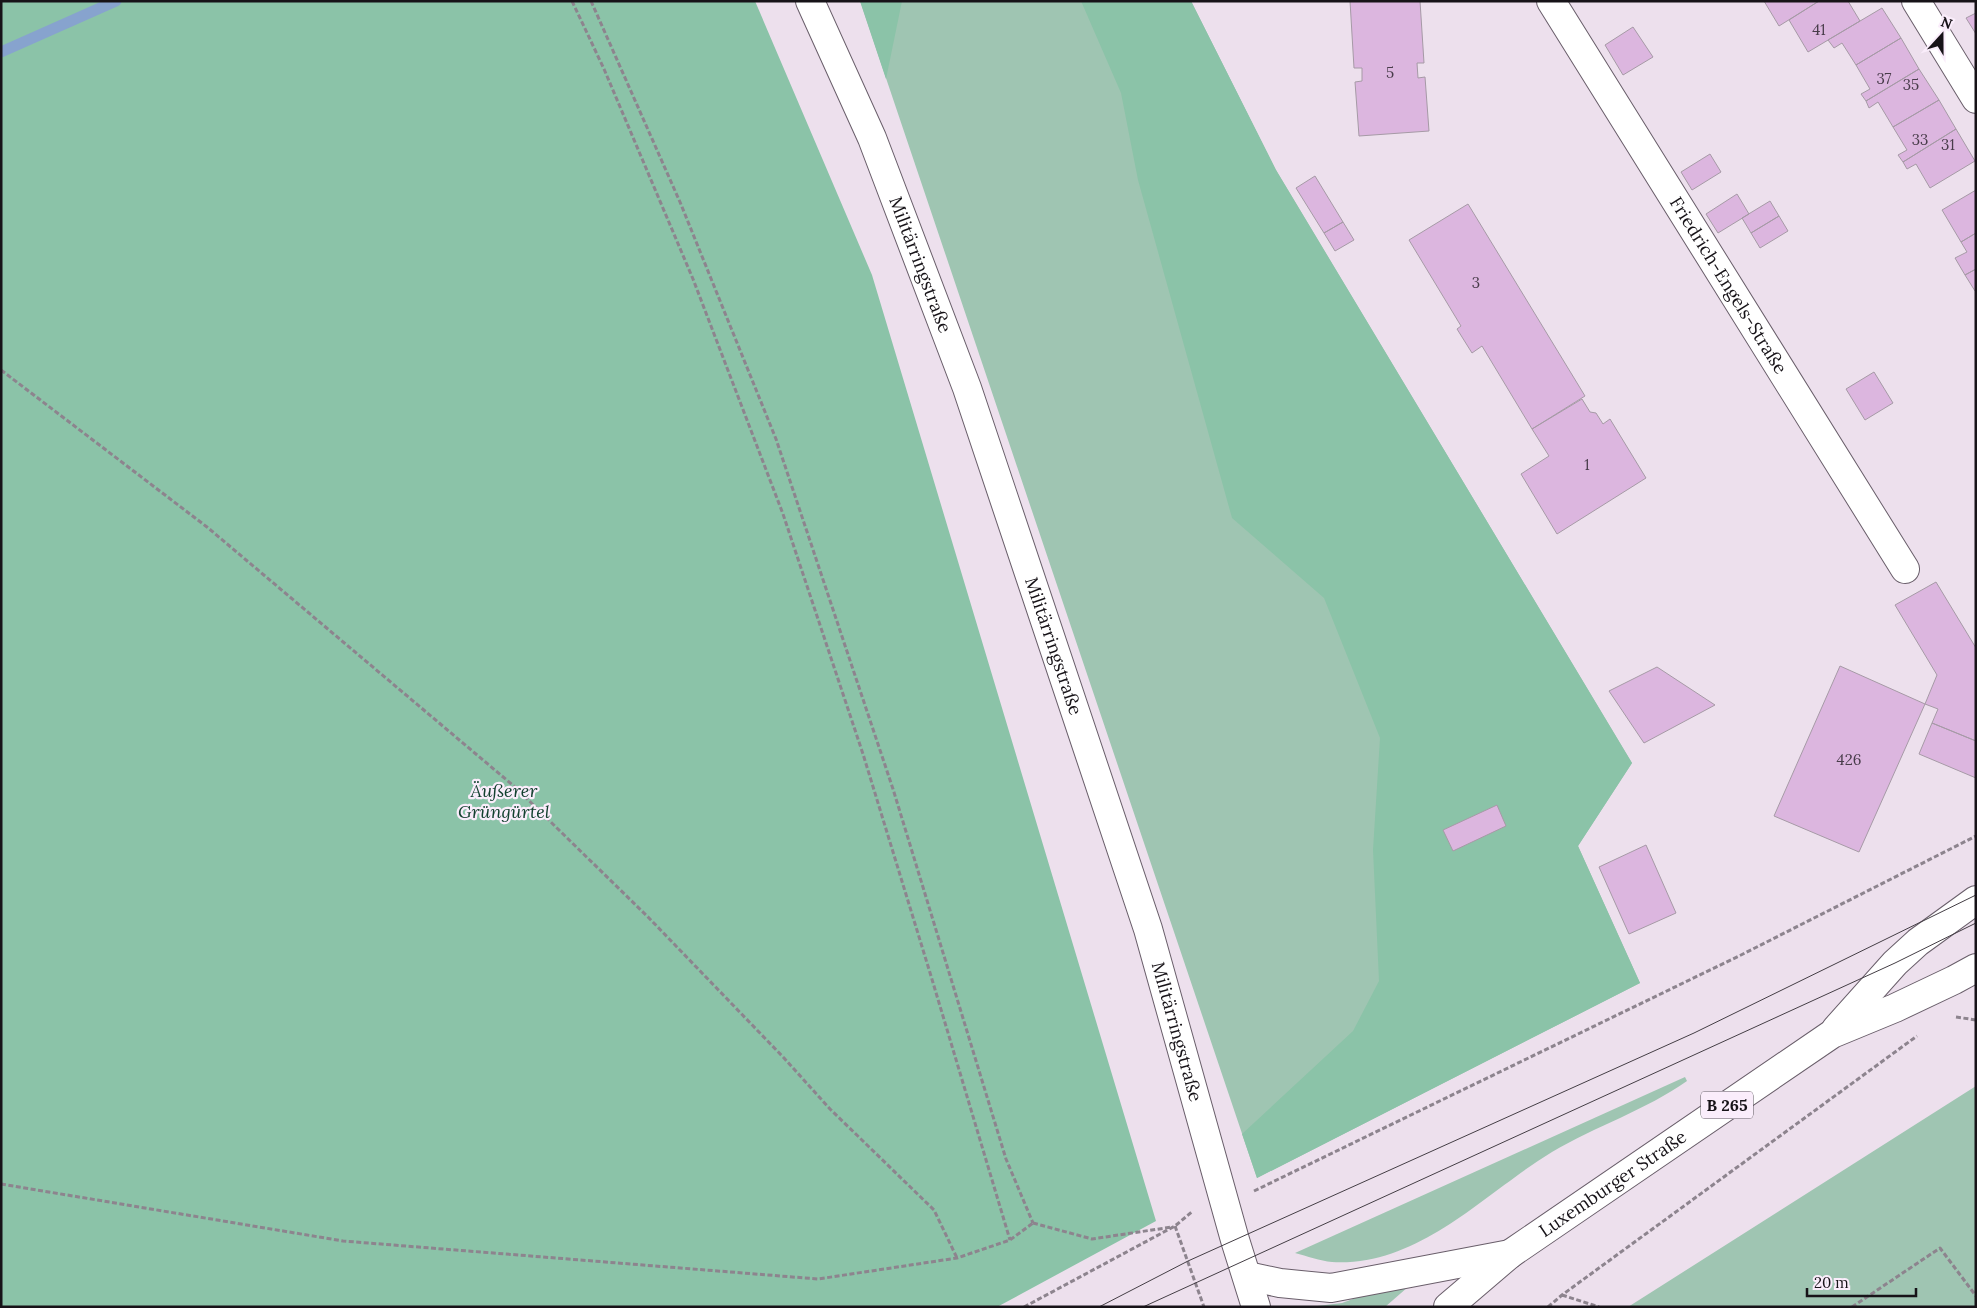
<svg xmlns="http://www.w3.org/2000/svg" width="1977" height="1308" font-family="Lora,serif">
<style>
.green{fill:#9fc5b2}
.forest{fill:#8bc3a8}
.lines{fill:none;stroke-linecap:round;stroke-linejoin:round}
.stream{stroke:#87a3ce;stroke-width:11}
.building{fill:#dcb6df;stroke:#a69aa6}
.street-casing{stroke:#695e6a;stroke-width:30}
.secondary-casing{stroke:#695e6a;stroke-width:30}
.primary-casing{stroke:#695e6a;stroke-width:30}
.path{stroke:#8d848e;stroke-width:3;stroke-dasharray:5 2.5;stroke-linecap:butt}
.street{stroke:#fff;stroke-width:28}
.secondary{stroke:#fff;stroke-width:28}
.primary{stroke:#fff;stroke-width:28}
.tram{stroke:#443e45;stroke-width:1}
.labels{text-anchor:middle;stroke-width:4.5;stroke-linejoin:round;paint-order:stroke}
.number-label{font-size:15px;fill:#483c4a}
.shield{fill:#faedfb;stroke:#5b545c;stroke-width:1}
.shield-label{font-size:16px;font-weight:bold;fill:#171318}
.street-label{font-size:18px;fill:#171318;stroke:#faedfb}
.park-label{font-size:18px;font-style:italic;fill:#12402e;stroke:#faedfb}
</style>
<rect width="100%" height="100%" fill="#ede0ed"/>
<path class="green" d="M860 1H1191L1276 170 1632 763 1578 846 1640 983 1257 1178Z
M1685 1077 1687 1081C1646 1110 1596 1126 1552 1152 1483 1194 1419 1267 1332 1262 1320 1261 1307 1256 1295 1253Z
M1976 1086V1307H1628Z
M1416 1280 1385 1307H1309L1342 1303 1380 1289Z"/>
<path class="forest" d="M1 1H755L872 275 1156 1221 997 1307H1Z
M860 1H902L886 79Z
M1081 1H1191L1276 170 1632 763 1578 846 1640 983 1257 1178 1242 1134 1353 1031 1379 981 1373 850 1380 738 1324 598 1232 518 1138 180 1121 93Z"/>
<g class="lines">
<path class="stream" d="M1 52 116 1"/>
</g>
<path class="building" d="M1350 1H1420L1424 63H1417L1418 78 1425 77 1429 131 1359 136 1355 82 1362 81V68H1354Z
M1764 1H1819L1779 26Z
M1819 1H1848L1860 21 1808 52 1789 20Z
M1882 8 1901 38 1856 65 1842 43 1834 48 1828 40Z
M1976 13V34L1966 18Z
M1633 27 1653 57 1623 75 1605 45Z
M1901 38 1919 69 1866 101 1861 94 1870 89 1856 65Z
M1919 69 1939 100 1893 127 1878 102 1869 108 1866 101Z
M1939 100 1956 129 1903 162 1898 155 1907 150 1893 127Z
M1956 129 1975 161 1930 188 1916 164 1907 169 1903 162Z
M1710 154 1721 172 1692 190 1681 172Z
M1315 176 1343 222 1324 233 1296 188Z
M1976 190V233L1961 242 1942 210Z
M1737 194 1749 214 1718 233 1706 214Z
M1770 201 1779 216 1751 233 1742 218Z
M1468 204 1585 396 1532 429 1482 346 1472 353 1457 329 1461 326 1409 240Z
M1779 216 1788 231 1760 248 1751 233Z
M1343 222 1354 240 1335 251 1324 233Z
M1976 233V269L1965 275 1955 258 1967 252 1961 242Z
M1976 269V291H1975L1965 275Z
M1874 372 1893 403 1865 420 1846 389Z
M1582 399 1590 412 1596 413 1603 424 1610 419 1646 478 1557 534 1521 474 1549 456 1532 429Z
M1936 582 1976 648V741L1932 723 1938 709 1925 704 1937 675 1895 605Z
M1840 666 1925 704 1859 852 1774 816Z
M1657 667 1715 705 1644 743 1609 691Z
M1932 723 1976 741V778L1919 754Z
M1497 805 1506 826 1453 851 1443 830Z
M1646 845 1676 913 1629 934 1599 867Z"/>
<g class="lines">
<g class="street-casing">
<g id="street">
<path id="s1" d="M1551 1 1905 569"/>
<path d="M1916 1 1976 99"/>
</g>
</g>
<g class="secondary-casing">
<g id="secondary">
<path id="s2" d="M810 1 872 138 967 388 1148 929 1235 1240 1256 1307"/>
<path d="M1247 1276 1280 1283 1331 1288 1510 1254"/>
</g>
</g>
<g class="primary-casing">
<g id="primary">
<path d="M1836 1029 1895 963 1918 942 1976 900"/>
<path id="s3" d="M1448 1307 1510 1254 1832 1034 1895 1008 1954 980 1976 968"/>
</g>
</g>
<path class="path" d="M572 1 604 69 693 279 783 514 863 754 931 976 1010 1240
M591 1 680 202 776 439 893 789 1006 1159 1033 1223
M1 370 207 527 515 787 649 918 784 1058 830 1109 934 1210 957 1258
M1956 1017 1976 1020
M1 1184 343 1241 818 1279 957 1258 1010 1240 1033 1223
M1254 1191 1741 955 1976 836
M1033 1223 1092 1239 1172 1227
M1175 1226 1204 1307
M1562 1295 1599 1307
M1024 1307 1175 1226 1193 1211
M1548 1307 1562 1295 1917 1036
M1852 1307 1940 1248 1976 1296"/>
<use href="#street" class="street"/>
<use href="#secondary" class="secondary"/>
<use href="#primary" class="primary"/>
<path class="tram" d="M1099 1307 1188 1261 1694 1033 1976 895
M1143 1307 1895 963 1976 923"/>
</g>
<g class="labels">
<g class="number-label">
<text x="1819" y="35">41</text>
<text x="1390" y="78">5</text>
<text x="1884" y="84">37</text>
<text x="1911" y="90">35</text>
<text x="1920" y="145">33</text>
<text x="1948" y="150">31</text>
<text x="1476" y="288">3</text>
<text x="1587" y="470">1</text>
<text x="1849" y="765">426</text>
</g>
<rect class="shield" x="1701" y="1091.5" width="52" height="27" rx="4"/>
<g class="shield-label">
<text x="1727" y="1111">B 265</text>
</g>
<g class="street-label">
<text dy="6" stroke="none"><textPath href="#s2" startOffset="286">Militärringstraße</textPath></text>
<text dy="6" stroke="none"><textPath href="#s1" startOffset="335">Friedrich-Engels-Straße</textPath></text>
<text dy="6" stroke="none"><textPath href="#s2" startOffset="690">Militärringstraße</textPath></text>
<text dy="6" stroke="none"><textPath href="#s2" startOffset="1095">Militärringstraße</textPath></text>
<text dy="6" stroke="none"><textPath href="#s3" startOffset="206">Luxemburger Straße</textPath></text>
</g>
<g class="park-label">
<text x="504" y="797">Äußerer<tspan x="504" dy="21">Grüngürtel</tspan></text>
</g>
</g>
<rect width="1977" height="1308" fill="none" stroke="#171318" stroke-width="5"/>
<g transform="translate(1942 35) rotate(21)" stroke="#faedfb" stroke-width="4" paint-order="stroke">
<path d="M0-4L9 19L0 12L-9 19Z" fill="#171318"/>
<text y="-8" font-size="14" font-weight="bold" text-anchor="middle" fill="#171318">N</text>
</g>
<path d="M1807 1288v8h109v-8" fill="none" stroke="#171318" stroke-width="2.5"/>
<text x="1814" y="1288" font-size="15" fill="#171318" stroke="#faedfb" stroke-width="4" paint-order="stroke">20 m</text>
</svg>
